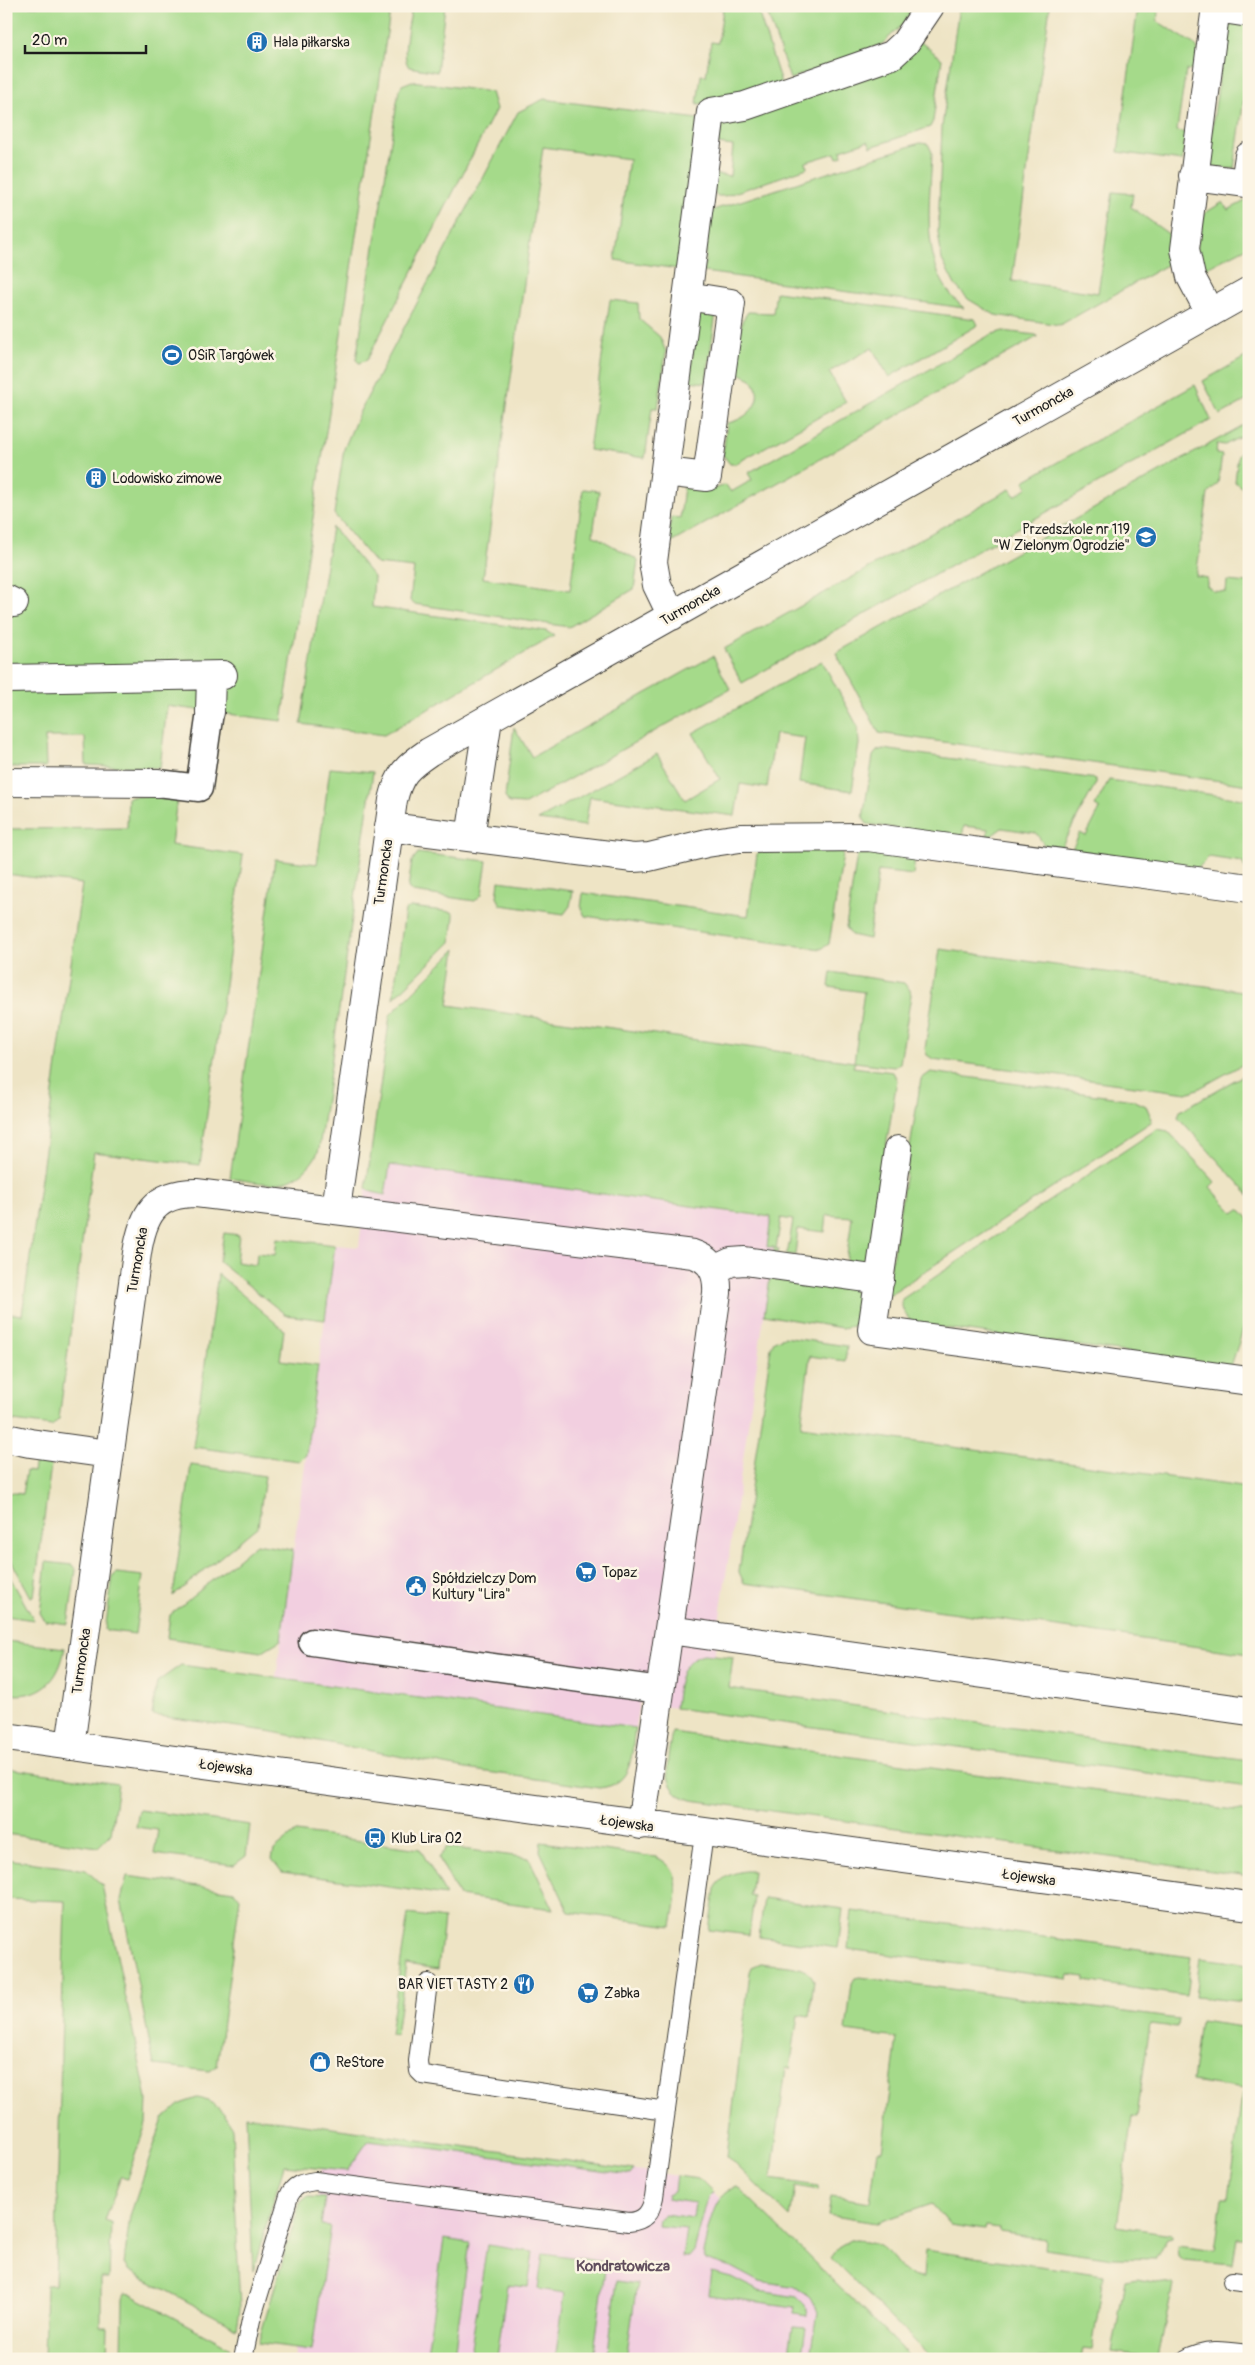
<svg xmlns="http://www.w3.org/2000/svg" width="1255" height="2365" font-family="Pangolin,sans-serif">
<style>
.built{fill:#f2cfe0}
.green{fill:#a5da8a;stroke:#607b53}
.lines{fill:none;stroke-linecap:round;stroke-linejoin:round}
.service-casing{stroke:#3c3a35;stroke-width:20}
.pedestrian-casing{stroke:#3c3a35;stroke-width:29}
.minor-casing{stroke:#3c3a35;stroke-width:30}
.service{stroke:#fff;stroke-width:18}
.pedestrian{stroke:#fff;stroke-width:26}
.minor{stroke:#fff;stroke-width:28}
.labels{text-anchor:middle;stroke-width:5;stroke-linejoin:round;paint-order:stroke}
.poi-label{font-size:14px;fill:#1c1c1c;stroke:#fcf5e5;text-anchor:start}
.street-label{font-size:14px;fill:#1c1c1c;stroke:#fcf5e5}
.neighbourhood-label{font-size:15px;font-weight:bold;fill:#604e5d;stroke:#fcf5e5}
</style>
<rect width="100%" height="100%" fill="#fcf5e5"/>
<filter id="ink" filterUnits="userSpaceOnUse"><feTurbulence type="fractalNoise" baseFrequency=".02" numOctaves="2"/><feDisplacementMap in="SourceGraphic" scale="10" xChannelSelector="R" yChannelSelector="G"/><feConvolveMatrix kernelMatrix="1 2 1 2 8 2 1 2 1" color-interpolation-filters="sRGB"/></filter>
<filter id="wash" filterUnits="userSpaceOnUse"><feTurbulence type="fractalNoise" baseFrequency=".0096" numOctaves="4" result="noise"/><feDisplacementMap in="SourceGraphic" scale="20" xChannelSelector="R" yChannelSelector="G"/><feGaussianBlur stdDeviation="1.12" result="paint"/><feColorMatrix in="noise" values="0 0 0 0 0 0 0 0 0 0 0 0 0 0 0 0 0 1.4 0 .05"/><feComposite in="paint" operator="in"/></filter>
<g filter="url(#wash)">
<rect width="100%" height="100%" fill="#eee4c5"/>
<path class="built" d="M369 1162 771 1218 767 1246 774 1247 706 1712 639 1703 635 1728 276 1678 335 1245 359 1247Z
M328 2127 700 2179 883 2359H294Z"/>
<path class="green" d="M6 6H391L282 721 167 706 160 768 86 765 85 737H45L46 767H6Z
M412 6H445L437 72 409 67C400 56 410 21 412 6Z
M707 6H754L760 17 781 83 711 103 697 104 701 75 706 76 711 42 718 43 723 9Z
M765 6H915L902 25 882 44 790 79Z
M959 6H1050L1012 281 1098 293 1113 192 1133 194 1131 207 1170 235 1167 265 1060 325 995 315 968 299 955 285 942 260 938 232 942 127Z
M1138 6 1159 7 1157 21 1195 45 1198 50 1195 71 1186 70 1177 131 1186 133 1182 161 1118 152Z
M1227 21 1249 24V62L1234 169 1207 166Z
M918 40 942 59 933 121 930 127 871 147 868 141 841 150 842 156 837 158 835 153 806 162 807 168 725 196H718L713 192V174L730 176 733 146 718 144 723 124Z
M412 81 491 92 496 109 367 360 359 363 356 360 399 90 402 85Z
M544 99 698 119 678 269 615 260 629 159 543 147 483 578 570 590 583 489 599 491 593 535 638 560 634 589 569 627 414 604 410 601 414 568 376 564 334 514 344 449 359 413 518 112Z
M920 143 928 144 932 152C930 205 918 270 964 308L704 272 710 213 716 209Z
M1249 199V246L1205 269 1196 251 1205 213 1223 202 1228 210Z
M776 292 975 319 978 325 889 377 872 348 829 372 846 402 735 464H730L723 455 727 423C748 420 768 399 751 379L735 371 742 321 748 312 773 313Z
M610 300 638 303 639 319 660 337 666 352 658 408H652L645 458 589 450Z
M699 310 716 312 706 383 689 381Z
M1003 331 1036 335 1037 337 667 545 671 517 680 518 684 487 713 489 726 485 731 492 752 480 748 473 990 335Z
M1249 355V399L1220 415 1203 381Z
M1195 385 1211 420 742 683 724 649 1010 489 1015 496 1028 487 1024 481Z
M1249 422V432L1225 445 1217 444 1216 454 1222 455 1218 483 1208 494 1196 576 1207 578V586L1213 591 1226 592 1227 581 1249 583V785L879 733 836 653Z
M1249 444V488L1241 487 1235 482 1238 455Z
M332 527 374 577 372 607 546 631 554 636 384 735 301 724Z
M713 656 730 689 525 804 509 803 505 797 514 727 532 757Z
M822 661 858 727 859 744 852 791 799 783 805 738 775 734 767 788 740 784 735 816 590 797 585 826 538 820 657 754 685 800 720 779 693 733Z
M883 749 1096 779V783L1060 849H1047L1036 833 1002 828 987 839 988 829 964 826 962 838 867 824 863 818 873 756 877 751Z
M330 768 373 772 319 1149C314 1165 296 1181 278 1183 263 1185 245 1180 230 1178L275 859 317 864Z
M1109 780 1249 800V876L1242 862 1209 857 1198 868 1070 853 1080 833 1086 836 1100 809 1095 806Z
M149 796 177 799 171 845 243 855 200 1165 94 1152 59 1419 52 1426 6 1420V1313L22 1315 82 884 6 874V829L127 828 128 797Z
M841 849 843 854 829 944 821 949 585 916 581 908 583 893 748 916 757 854 761 850Z
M858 849 915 856V858L913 875 878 871 869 939 851 935 846 927Z
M418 853 487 861 482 894 475 901 413 892 408 888 412 861Z
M499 881 573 891 570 906 564 914 501 905 497 897Z
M411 907 452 912 454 916 451 942 393 999 405 910Z
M456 949 448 1005 854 1062 864 992 829 987 831 972 904 983 910 990 911 995 900 1063 894 1067 855 1062 853 1067 893 1072 897 1080 867 1263H846L852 1217 827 1215 825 1232 798 1229 795 1255 786 1254 788 1250 793 1220 781 1218 776 1249H779L778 1253H774V1247H767L771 1217 390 1165 385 1195 372 1192 366 1188 390 1015Z
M940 949 1249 992V1061L1198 1089 1187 1093 933 1059 927 1055 925 1049Z
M931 1072 1133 1100 1146 1106 1152 1119 1151 1122 889 1295 887 1290 921 1079Z
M1249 1072V1195L1178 1117 1180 1111Z
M1157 1129 1168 1131 1215 1182 1210 1187 1234 1213 1240 1209 1249 1219V1312L1231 1366 915 1324C907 1318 900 1309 902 1299Z
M224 1233 239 1235 236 1262 256 1265 257 1253 275 1255 277 1238 335 1245 325 1320 286 1315 219 1262Z
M218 1274 284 1330 280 1360 318 1365 306 1455 299 1461 193 1447Z
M770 1278 853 1289 863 1303 860 1322 853 1326 842 1328 764 1315Z
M784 1337 847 1346 845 1361 810 1356 801 1426 1249 1488V1654L744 1583 739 1572 771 1347 774 1341Z
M35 1459 47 1461 51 1465 34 1596 31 1597 6 1551V1492L22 1494 26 1471 33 1472Z
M191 1465 265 1476 258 1526 173 1596Z
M256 1544 293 1550 281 1640 261 1652 167 1638 170 1615Z
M46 1562 72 1565 76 1570 68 1624 45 1621 40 1613Z
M6 1570 34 1620 6 1616Z
M117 1573 143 1576 135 1634 105 1630 113 1576Z
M6 1641 65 1648C59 1681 41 1699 6 1694Z
M704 1654 733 1657 729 1688 1249 1761V1787L675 1708C678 1686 678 1660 704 1654Z
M181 1665 635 1728C631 1755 634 1785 599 1788L466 1769 267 1731 152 1715 157 1682Z
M672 1732 1249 1812V1876L691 1800C658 1791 668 1758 672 1732Z
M6 1768 118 1784 111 1834 98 1847 6 1834Z
M139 1810 250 1825 246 1856 234 1865 154 1854 158 1830 136 1827Z
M296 1832 420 1849 446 1895 282 1872 272 1859 274 1850Z
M541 1842 656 1857C686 1870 676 1900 672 1926L569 1912 540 1851Z
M447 1847 529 1858 553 1909 459 1896 439 1858Z
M6 1859 86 1870 102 1885 147 2098 146 2124 127 2178 121 2176 105 2221 111 2223 109 2279H101V2327H108L107 2359H44L46 2285H55L65 1901 6 1899Z
M745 1871H753L750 1896 754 1897 749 1935 709 1930 715 1889C721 1877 732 1873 745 1871Z
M127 1876 234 1891 240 1898 217 2066 210 2071 154 2065 121 1900Z
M764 1898 843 1909 838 1948 759 1937Z
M852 1911 1191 1957 1186 1996 1085 1981V1977L1069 1975 1068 1979 848 1949Z
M408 1914 444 1919 438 1969 406 1964 396 2035 390 2034Z
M1200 1958 1249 1964 1247 2002 1195 1997Z
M761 1963C776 1966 809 1963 814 1981L809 2017 798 2015 790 2069 786 2068 771 2179 819 2186V2190L795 2186 790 2218 727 2156 750 1972 752 1967Z
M860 1977 1178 2019 1177 2027 1150 2024 1137 2117 1132 2116 1117 2226 1172 2234V2237L1166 2238 1155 2259 1113 2258 1044 2248 1045 2239 999 2232V2228L986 2226 985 2230 950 2225 932 2204 876 2223 828 2215 831 2196 870 2202 877 2151H882L897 2038 846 2031 852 1983 855 1978Z
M1200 2021 1249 2028V2238H1237L1233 2264 1183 2260 1178 2256 1177 2245 1215 2250 1222 2198H1228L1243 2089 1192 2081Z
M197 2098C213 2100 228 2114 232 2129L240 2309 237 2328 128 2270 124 2264 130 2216 163 2119 180 2104Z
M246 2116 634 2170 630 2175 369 2140 347 2171 284 2165 253 2271Z
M676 2176 700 2179 713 2192 708 2197 694 2251 689 2257H682L686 2229 658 2226 659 2218 665 2214 693 2218 695 2203 667 2199 668 2194 674 2191Z
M736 2187 740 2189 912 2359H826L816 2356 812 2350 818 2312 811 2298 797 2288 759 2282 731 2267 705 2259 703 2253C708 2232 712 2193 736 2187Z
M307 2197 325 2198 321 2225 330 2226 312 2350 258 2343 300 2203Z
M444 2239 470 2243 454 2354H451L450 2359H426Z
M851 2240C861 2240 872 2241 881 2247 898 2258 900 2278 923 2278L925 2250 1104 2275 1092 2349 1082 2348 1080 2359H933L831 2258 839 2247Z
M487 2245 533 2252 528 2287 507 2285 497 2358 470 2354Z
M543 2253 606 2262 593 2359H555L565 2293 538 2289Z
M711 2272 731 2277 759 2291 797 2297 805 2305 807 2316 794 2314 795 2307 708 2295Z
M1137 2279 1173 2285 1158 2358 1112 2352 1125 2281Z
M617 2281 637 2284 626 2359H607Z
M125 2294 131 2295 229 2347 232 2354 231 2359H122L123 2299Z
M793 2327 806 2328 801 2359H788Z"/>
</g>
<g filter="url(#ink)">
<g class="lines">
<g class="service-casing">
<path id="service" d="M428 1983 418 2061 419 2071 423 2075 666 2111
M1232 2281 1249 2283
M243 2359 251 2320 289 2196C294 2184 303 2183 315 2181L629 2222C645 2221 651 2212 654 2197L704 1834
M1186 2359C1206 2347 1227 2351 1249 2354"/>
</g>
<g class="pedestrian-casing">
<path id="pedestrian" d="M158 783 199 788 210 712
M312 1642 660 1690"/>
</g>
<g class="minor-casing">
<path id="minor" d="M1216 8 1249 13
M1193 176 1245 183 1249 156
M1210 313 1191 277 1185 249 1216 6
M665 472 707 477 731 303 687 296
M6 599 14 603
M672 616 657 585 653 562 711 112 745 106 892 55 905 43 930 6
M6 679 223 675
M210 712 211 676
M6 782 158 783
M389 827 633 858 649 857 707 843 740 838 868 837 1249 888
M470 837 488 719
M898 1150 872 1330 1249 1381
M336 1209 393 800C399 774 407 767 429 752L1249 291
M714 1270 731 1262 745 1261 880 1280
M6 1438 30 1443 109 1454
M669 1630 1249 1711
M6 1737 1249 1906
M70 1746 137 1253C143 1215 154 1193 196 1193L693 1254C712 1260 718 1274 717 1293L641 1825"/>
</g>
<use href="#service" class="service"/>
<use href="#pedestrian" class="pedestrian"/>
<use href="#minor" class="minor"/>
</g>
</g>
<defs>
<g id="building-disc" transform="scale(1.125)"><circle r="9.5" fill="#1f6fb2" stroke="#fcf5e5"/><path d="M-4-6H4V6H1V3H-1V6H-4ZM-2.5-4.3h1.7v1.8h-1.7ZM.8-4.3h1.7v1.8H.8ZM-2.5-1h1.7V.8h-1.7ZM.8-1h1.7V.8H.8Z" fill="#fff"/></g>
<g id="stadium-disc" transform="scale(1.125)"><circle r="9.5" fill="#1f6fb2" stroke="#fcf5e5"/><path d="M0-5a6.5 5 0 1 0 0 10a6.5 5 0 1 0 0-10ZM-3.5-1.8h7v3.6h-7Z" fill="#fff"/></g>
<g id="school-disc" transform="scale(1.125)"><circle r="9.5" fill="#1f6fb2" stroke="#fcf5e5"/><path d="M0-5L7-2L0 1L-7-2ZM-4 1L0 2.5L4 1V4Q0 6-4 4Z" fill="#fff"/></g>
<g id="supermarket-disc" transform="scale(1.125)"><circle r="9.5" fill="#1f6fb2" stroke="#fcf5e5"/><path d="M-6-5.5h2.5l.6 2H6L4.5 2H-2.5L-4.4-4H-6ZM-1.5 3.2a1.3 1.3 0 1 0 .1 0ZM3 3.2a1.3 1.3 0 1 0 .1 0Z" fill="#fff"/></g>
<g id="civic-disc" transform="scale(1.125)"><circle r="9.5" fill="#1f6fb2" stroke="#fcf5e5"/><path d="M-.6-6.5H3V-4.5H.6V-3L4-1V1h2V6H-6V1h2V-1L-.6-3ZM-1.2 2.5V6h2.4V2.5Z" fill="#fff"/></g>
<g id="bus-disc" transform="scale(1.125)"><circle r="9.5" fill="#1f6fb2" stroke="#fcf5e5"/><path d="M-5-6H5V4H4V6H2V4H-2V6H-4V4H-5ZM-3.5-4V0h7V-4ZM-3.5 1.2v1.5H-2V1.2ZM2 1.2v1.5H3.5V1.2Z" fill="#fff"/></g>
<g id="restaurant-disc" transform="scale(1.125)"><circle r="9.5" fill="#1f6fb2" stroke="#fcf5e5"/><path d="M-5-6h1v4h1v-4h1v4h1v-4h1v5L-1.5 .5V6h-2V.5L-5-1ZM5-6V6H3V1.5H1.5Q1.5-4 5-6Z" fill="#fff"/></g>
<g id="shop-disc" transform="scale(1.125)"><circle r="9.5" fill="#1f6fb2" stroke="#fcf5e5"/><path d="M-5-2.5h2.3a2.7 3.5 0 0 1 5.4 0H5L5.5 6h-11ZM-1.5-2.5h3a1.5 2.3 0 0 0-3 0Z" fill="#fff"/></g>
</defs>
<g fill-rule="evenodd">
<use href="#building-disc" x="257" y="42"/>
<use href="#stadium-disc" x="172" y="355"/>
<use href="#building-disc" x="96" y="478"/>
<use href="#school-disc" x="1146" y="537"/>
<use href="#supermarket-disc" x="586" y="1572"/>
<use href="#civic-disc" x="416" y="1586"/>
<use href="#bus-disc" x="375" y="1838"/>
<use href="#restaurant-disc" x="524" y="1984"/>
<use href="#supermarket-disc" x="588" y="1993"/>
<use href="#shop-disc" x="320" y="2062"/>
</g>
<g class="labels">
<g class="poi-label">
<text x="273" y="47">Hala piłkarska</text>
<text x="188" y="360">OSiR Targówek</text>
<text x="112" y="483">Lodowisko zimowe</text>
<text x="1130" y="534" text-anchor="end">Przedszkole nr 119<tspan x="1130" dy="16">"W Zielonym Ogrodzie"</tspan></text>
<text x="602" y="1577">Topaz</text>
<text x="432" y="1583">Spółdzielczy Dom<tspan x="432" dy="16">Kultury "Lira"</tspan></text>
<text x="391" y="1843">Klub Lira 02</text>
<text x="508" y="1989" text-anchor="end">BAR VIET TASTY 2</text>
<text x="604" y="1998">Żabka</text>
<text x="336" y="2067">ReStore</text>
</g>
<g class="street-label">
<text transform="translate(1043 406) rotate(-29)" y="5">Turmoncka</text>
<text transform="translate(690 605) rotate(-30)" y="5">Turmoncka</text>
<text transform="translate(383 872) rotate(-82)" y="5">Turmoncka</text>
<text transform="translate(137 1260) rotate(-80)" y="5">Turmoncka</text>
<text transform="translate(81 1661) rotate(-82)" y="5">Turmoncka</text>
<text transform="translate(226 1767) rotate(8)" y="5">Łojewska</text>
<text transform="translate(627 1823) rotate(8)" y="5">Łojewska</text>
<text transform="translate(1029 1877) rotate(8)" y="5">Łojewska</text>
</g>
<g class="neighbourhood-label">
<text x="623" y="2271">Kondratowicza</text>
</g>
</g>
<rect width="1255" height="2365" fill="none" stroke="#fcf5e5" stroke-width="25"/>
<path d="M25 45v8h121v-8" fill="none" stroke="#1c1c1c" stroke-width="2.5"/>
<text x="32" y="45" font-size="15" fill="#1c1c1c" stroke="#fcf5e5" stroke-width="4" paint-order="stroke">20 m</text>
</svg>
